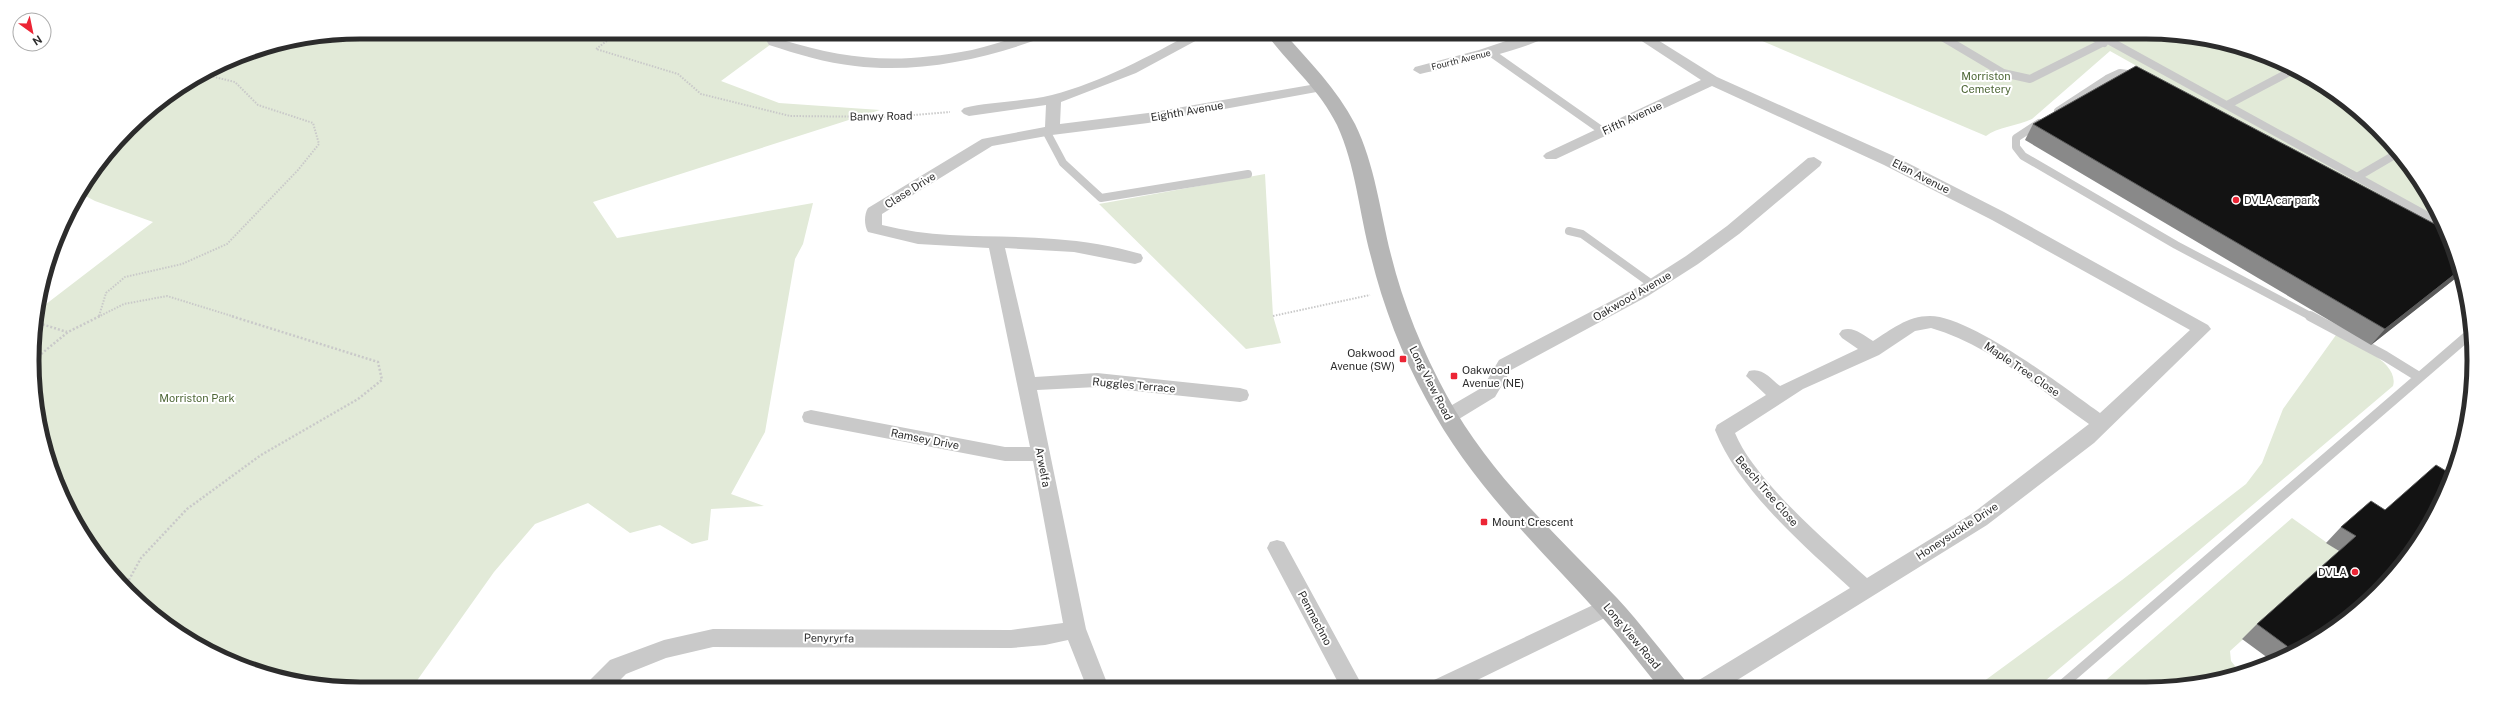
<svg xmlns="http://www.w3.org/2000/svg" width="2506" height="721" font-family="'Public Sans',sans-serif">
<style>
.green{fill:#e2ead8}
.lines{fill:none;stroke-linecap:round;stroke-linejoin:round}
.path-far1{stroke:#c9c9c9;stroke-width:2;stroke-dasharray:1.5 1.5;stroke-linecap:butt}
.path{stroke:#c9c9c9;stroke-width:2.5;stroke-dasharray:2 2;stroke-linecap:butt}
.lane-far1{stroke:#c9c9c9;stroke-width:8}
.lane{stroke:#c9c9c9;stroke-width:10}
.street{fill:#c9c9c9;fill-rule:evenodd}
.secondary{fill:#b6b6b6;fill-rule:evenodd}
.wall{fill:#898989}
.shaded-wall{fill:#5a5a5a}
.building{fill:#131313;stroke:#5a5a5a}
.poi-dot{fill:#ec2535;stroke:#fff;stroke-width:1.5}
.labels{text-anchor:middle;stroke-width:4;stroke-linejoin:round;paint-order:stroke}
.far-street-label{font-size:9px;fill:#2c2c2c;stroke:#fff}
.park-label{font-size:11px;fill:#4f6838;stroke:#fff}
.street-label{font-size:11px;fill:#2c2c2c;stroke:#fff}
.poi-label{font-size:11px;fill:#2c2c2c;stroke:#fff;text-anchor:start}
.rim{fill:none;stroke:#2c2c2c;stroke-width:5}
</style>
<rect width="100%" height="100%" fill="#fff"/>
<path class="green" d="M361 32H768L774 42 721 81 779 103 880 110 593 202 617 238 813 203 803 244 795 259 765 432 731 494 764 506 711 509 708 540 692 544 660 525 630 533 588 503 535 524 494 572 411 689H360L297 683 196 645 144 607 100 560 66 506 43 446 33 339 37 311 153 222 95 201 80 193 100 160 144 114 235 57 297 38Z
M1741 32H2145L2209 38 2271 57 2328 87 2378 128 2419 178 2451 242 2110 51 2032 119C2018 126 1997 127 1986 136Z
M1265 174 1273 316 1281 343 1246 349 1099 204Z
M2336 335C2353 343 2400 362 2393 386L2039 686 1976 687 2122 580 2246 484 2262 463 2283 409Z
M2292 518 2340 552 2230 651 2231 661 2239 671 2188 686H2099Z"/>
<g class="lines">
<path class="path-far1" d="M592 32 612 37 596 49 678 74 701 94 790 116 890 117 950 112
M717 32 736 38
M612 37 618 32
M99 316 106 293 125 277 182 264 227 244 298 170 319 144 313 123 258 105 235 82 206 75
M1273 316 1370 295
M98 317 124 304 167 296 235 317"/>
<path class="path" d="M35 322 67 332
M35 359 68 332 100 316
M125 587 141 558 187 509 261 455 358 399 382 380 378 362 231 316"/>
<path class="lane-far1" d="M1780 32 1810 36 1821 32
M1934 32 2003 73 2030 79 2108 40 2357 177
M2085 32 2104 43
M2108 40 2126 32
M1490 52 1604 132
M2227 105 2295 69
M2058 111 2107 79 2120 73 2135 75
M2039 123 2016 138V147L2023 156 2176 245 2312 317
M1046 131 1063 163 1101 198 1248 174
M2398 153 2357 177 2444 225
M1569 231 1582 234 1653 285"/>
<path class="lane" d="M2310 316 2385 356 2419 377
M2061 686 2471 333"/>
<path class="street" d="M745 32 776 34 779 39C851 61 898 64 972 50 999 44 1024 32 1052 32L1050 35C989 58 921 74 855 66 826 63 797 54 769 45L766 40 747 35Z
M1194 32H1212L1136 73 1061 102 1060 124 1148 113 1322 83 1329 87 1322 91 1148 123 1052 135 992 146 882 214V225C939 240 997 234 1054 239 1084 241 1113 246 1141 254L1143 258 1141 262 1135 264 1074 252 1005 248 1035 377 1097 373 1240 388 1247 390 1249 395 1247 400 1240 402 1097 387 1037 390 1086 629 1109 688H1087L1068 640 1045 645 1011 648 713 647 666 658 626 674 611 689H585L588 682 610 660 664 640 713 629 1011 630 1063 623 1033 461H1005L811 424 804 422 802 417 804 412 811 410 1005 447H1030L989 248 918 244 868 232C864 226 864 214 868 208L982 139 1045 127 1046 105 969 116 964 114 961 111 964 108C992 101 1023 102 1052 95 1102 82 1149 56 1194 32Z
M1533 32H1553C1544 46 1441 69 1420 74L1413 70 1415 67 1479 50Z
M1628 32H1645L1717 77 1896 157 2004 212 2208 325 2211 329 2094 443 1987 525 1726 687H1696L1699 680 1850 588C1803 545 1738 489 1715 430L1717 425 1766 395 1746 376 1749 371C1762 367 1770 378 1780 386L1858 349 1842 338 1839 334 1842 330C1854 326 1863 335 1873 341 1891 330 1907 316 1930 316 1971 316 2065 388 2100 413L2190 330 1992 220 1884 165 1712 86 1556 159H1546L1543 156 1546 153 1701 80ZM1931 328C1990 345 2040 390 2089 424L1973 513 1867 578C1828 543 1754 480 1735 433L1803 389 1879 355 1915 331Z
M1814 157 1822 162 1820 166 1739 234 1698 264 1648 296 1511 370 1495 397 1454 422 1447 424 1440 422 1438 417 1440 412 1483 387 1499 360 1636 288 1686 256 1727 226 1808 158Z
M1277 540 1284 542 1363 687 1341 688 1267 548 1270 542Z
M1608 598 1615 601 1618 607 1615 613 1463 687H1431L1434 680Z"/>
<path class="secondary" d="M1265 32H1283C1309 61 1337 89 1355 124 1375 165 1380 211 1391 255 1403 304 1423 352 1447 396 1490 475 1556 534 1617 598 1641 624 1662 652 1684 679L1688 687H1659C1639 663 1620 637 1599 614 1536 544 1471 484 1426 399 1402 355 1383 306 1371 257 1359 213 1356 166 1337 125 1319 88 1288 64 1265 32Z"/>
</g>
<path class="wall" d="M2033 124 2461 274 2371 345 2025 140Z
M2473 370 2472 383 2464 379Z
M2371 501 2378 593 2291 655 2272 661 2242 639 2257 624 2339 551 2326 543 2341 527Z"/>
<path class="shaded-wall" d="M2460 270 2461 274 2371 345 2385 329Z"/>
<path class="building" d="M2136 66 2446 230 2449 235 2460 270 2385 329 2033 124Z
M2436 465 2451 474 2440 506 2378 593 2295 652 2257 624 2356 536 2341 527 2371 501 2385 510Z"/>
<g class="poi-dot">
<circle cx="2236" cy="200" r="4"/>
<rect x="1399" y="355" width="8" height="8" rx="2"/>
<rect x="1450" y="372" width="8" height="8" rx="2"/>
<rect x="1480" y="518" width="8" height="8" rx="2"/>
<circle cx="2355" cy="572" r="4"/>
</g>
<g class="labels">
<g class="far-street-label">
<text transform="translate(1461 60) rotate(-14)" y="3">Fourth Avenue</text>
</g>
<g class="park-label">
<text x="1986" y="80">Morriston<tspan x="1986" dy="13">Cemetery</tspan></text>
<text x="197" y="402">Morriston Park</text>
</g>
<g class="street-label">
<text transform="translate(1187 111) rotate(-10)" y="4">Eighth Avenue</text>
<text transform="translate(881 116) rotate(-1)" y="4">Banwy Road</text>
<text transform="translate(1632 118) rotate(-25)" y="4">Fifth Avenue</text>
<text transform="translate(1921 176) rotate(27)" y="4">Elan Avenue</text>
<text transform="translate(910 190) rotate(-32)" y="4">Clase Drive</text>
<text transform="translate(1632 296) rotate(-30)" y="4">Oakwood Avenue</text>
<text transform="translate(2022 369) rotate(34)" y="4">Maple Tree Close</text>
<text transform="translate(1431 383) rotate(63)" y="4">Long View Road</text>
<text transform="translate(1134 385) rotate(5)" y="4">Ruggles Terrace</text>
<text transform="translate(925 439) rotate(11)" y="4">Ramsey Drive</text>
<text transform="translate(1043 467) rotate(79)" y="4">Arwelfa</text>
<text transform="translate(1767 491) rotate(49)" y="4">Beech Tree Close</text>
<text transform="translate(1957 531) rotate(-33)" y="4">Honeysuckle Drive</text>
<text transform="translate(1315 618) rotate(62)" y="4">Penmachno</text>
<text transform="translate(1632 636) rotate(50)" y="4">Long View Road</text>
<text transform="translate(829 638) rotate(1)" y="4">Penyryrfa</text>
</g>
<g class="poi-label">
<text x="2244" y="204">DVLA car park</text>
<text x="1395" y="357" text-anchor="end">Oakwood<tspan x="1395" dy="13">Avenue (SW)</tspan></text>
<text x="1462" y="374">Oakwood<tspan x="1462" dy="13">Avenue (NE)</tspan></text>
<text x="1492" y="526">Mount Crescent</text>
<text x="2347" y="576" text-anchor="end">DVLA</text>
</g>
</g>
<path d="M0 0H2506V721H0ZM360 39H2146A321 321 0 0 1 2467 360V361A321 321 0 0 1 2146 682H360A321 321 0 0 1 39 361V360A321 321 0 0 1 360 39Z" fill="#fff" fill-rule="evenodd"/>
<path class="rim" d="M360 39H2146A321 321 0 0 1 2467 360V361A321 321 0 0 1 2146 682H360A321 321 0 0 1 39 361V360A321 321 0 0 1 360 39Z"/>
<g transform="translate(32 32) rotate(147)"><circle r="19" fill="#ffffff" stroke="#ababab"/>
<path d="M0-3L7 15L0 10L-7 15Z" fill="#ec2535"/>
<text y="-6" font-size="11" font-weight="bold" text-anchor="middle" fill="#2c2c2c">N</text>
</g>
</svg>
